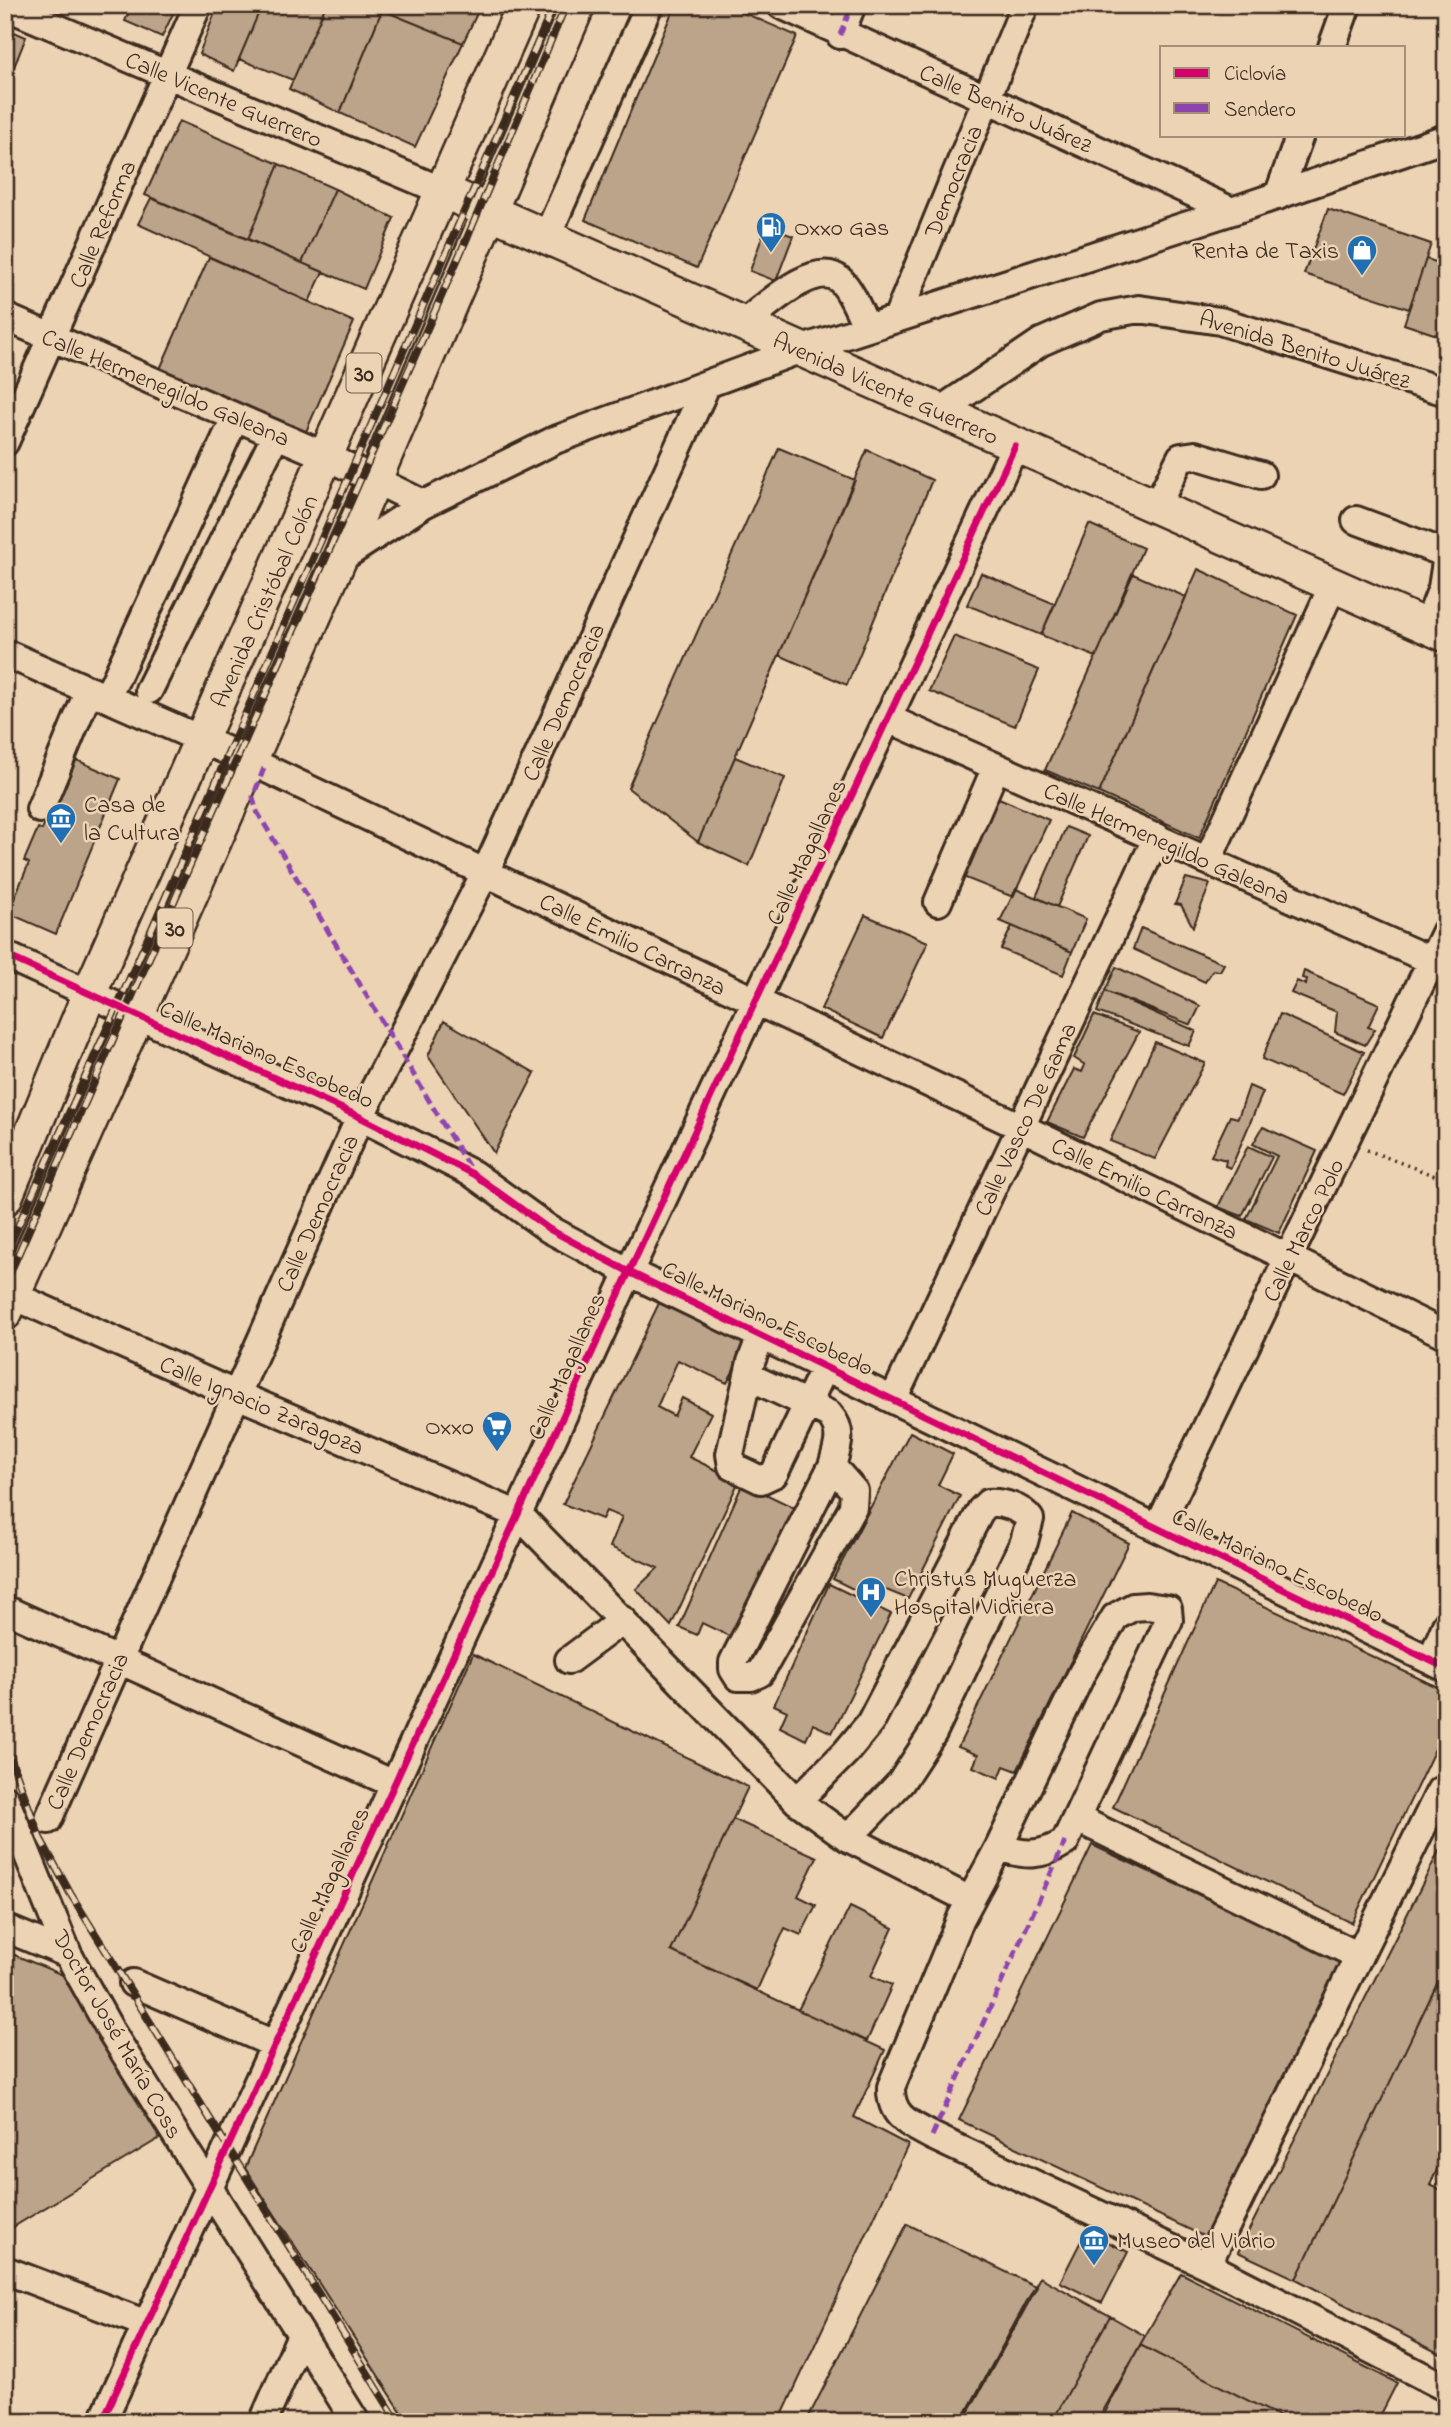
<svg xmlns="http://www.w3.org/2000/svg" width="1451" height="2427" font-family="'Indie Flower',sans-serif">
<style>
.building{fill:#bba48a;stroke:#3b2a1e;stroke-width:2}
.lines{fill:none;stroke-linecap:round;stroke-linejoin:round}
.minor-casing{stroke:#3b2a1e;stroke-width:32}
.major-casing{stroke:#3b2a1e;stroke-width:38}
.path{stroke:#3b2a1e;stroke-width:3.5;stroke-dasharray:2 5;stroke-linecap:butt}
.minor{stroke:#ecd3b4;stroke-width:26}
.major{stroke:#ecd3b4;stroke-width:33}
.rail-casing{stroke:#3b2a1e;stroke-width:8}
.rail{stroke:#ecd3b4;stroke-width:5;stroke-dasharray:16;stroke-linecap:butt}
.quiet{stroke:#8e44ad;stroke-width:5;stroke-dasharray:10 5;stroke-linecap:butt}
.cycleway-casing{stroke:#ecd3b4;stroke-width:11}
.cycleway{stroke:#d6006c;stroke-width:7}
.labels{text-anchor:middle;stroke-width:5;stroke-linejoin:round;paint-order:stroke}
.shield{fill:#ecd3b4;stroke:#705d4b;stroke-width:2}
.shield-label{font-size:23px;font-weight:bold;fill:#3b2a1e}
.street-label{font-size:24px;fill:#3b2a1e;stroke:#ecd3b4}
.poi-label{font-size:24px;fill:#3b2a1e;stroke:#ecd3b4;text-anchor:start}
</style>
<rect width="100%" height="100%" fill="#ecd3b4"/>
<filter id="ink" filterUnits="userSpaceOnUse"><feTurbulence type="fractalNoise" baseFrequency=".0143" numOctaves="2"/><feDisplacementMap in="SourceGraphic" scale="14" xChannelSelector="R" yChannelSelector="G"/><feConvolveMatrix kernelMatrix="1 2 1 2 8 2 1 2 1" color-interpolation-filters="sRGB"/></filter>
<g filter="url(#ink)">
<path class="building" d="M132 5H177L162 37 125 21Z
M218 5H262L234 71 199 54Z
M262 5H326L293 80 239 59Z
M326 5H384L340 113 289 89Z
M384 5H481L463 43 382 10Z
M675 5H726L797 36 697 268 585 220Z
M382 10 463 43 415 147 340 113Z
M5 28 26 37 8 82 5 80Z
M179 121 279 164 248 239 145 195Z
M279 164 335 189 302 263 248 239Z
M335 189 394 218 364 289 302 263Z
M151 198 323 272 309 302 138 224Z
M1328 209 1431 244 1409 309 1304 274Z
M766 226 793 236 776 281 750 271Z
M209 257 354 322 305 434 160 369Z
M1426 259 1446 265V338L1404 324Z
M779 448 855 480 698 842 628 788Z
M867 450 932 480 847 685 779 655Z
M1089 524 1143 548 1096 657 1041 635Z
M1198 569 1297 615 1199 838 1099 793Z
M981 573 1055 604 1041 635 967 605Z
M1133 574 1186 597 1099 793 1045 770Z
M954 636 1039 670 1015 726 929 691Z
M735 757 785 778 749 866 698 842Z
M72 758 120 779 56 934 8 913 29 863 24 861 38 828 42 830Z
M992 795 1049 820 1013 897 958 875Z
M1066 827 1088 836 1057 907 1036 897Z
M1186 878 1210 884 1193 927 1181 905 1175 904Z
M1016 889 1086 919 1072 952 1000 921Z
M865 915 928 942 883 1038 821 1009Z
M1012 926 1072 952 1063 975 1001 949Z
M1141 928 1224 964 1220 971 1213 970 1205 982 1133 949Z
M1116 967 1200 1006 1191 1025 1105 991Z
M1304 971 1379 1004 1368 1027 1375 1029 1365 1045 1335 1032 1337 1012 1291 993 1297 981 1306 985 1307 979 1302 978Z
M1105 991 1196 1031 1189 1046 1097 1012Z
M1280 1014 1364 1052 1343 1094 1262 1059Z
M1094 1015 1139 1032 1083 1137 1047 1122 1074 1069 1082 1072 1085 1065 1074 1058Z
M444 1021 535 1073 494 1153 428 1056Z
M1155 1042 1205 1063 1155 1159 1110 1141Z
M1249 1086 1263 1092 1231 1168 1225 1166 1226 1160 1211 1156 1230 1116 1238 1118Z
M1263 1127 1317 1151 1279 1233 1246 1219 1277 1156 1253 1144Z
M1248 1146 1272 1157 1242 1216 1218 1207Z
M659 1303 748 1343 727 1383 678 1360 657 1407 674 1416 682 1398 711 1413 689 1457 739 1481 671 1626 636 1589 658 1568 610 1547 622 1517 606 1511 602 1519 563 1504Z
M910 1432 953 1454 938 1485 960 1496 908 1599 884 1589 877 1601 833 1579Z
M743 1483 801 1511 735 1639 702 1623 697 1635 679 1627Z
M1072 1513 1129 1543 1017 1771 1004 1766 999 1778 973 1767 978 1755 958 1747Z
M1215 1583 1446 1691V1726L1352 1923 1113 1807Z
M829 1584 891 1614 832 1733 813 1724 806 1740 780 1727 787 1711 774 1705Z
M473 1654 748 1787 671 1951 885 2050 854 2117 908 2145 779 2422H408L245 2168Z
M733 1819 817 1857 798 1896 816 1905 801 1935 785 1928 757 1990 671 1951Z
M1446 1837V1965L1296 2279 1238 2252Z
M1092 1845 1341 1961 1205 2237 959 2120Z
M850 1907 893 1928 871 1976 892 1985 867 2041 798 2010Z
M5 1951 63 1975 160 2138 5 2232Z
M1446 1965V2150L1430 2185 1446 2192V2357L1296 2279Z
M907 2224 1037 2287 963 2422H806Z
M1086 2231 1128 2252 1102 2303 1060 2282Z
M1181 2273 1397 2383 1377 2422H1290L1140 2345Z
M1040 2277 1110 2316 1052 2422H961Z
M1110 2316 1145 2336 1097 2422H1052Z
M1140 2345 1290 2422H1100Z"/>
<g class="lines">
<g class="minor-casing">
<path id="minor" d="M781 5 1232 211
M5 6 443 191
M840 35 852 5
M1332 47 1347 5
M1278 196 1300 135
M547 236 649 5
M5 317 328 457 424 504
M897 318 1025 5
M743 324C763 309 815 258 840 280 852 291 860 314 867 328
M938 412 1041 342 1101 316 1139 309 1220 321 1446 392
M5 442 198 5
M1156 507 1181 457 1195 455 1261 475
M1356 520 1439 551 1446 559
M337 561 424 504 555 440 799 350 1232 211 1446 138
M1427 627 1442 588 1446 562
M5 653 248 760 1021 1127 1446 1335
M149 690 276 435
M107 698 235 418
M889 719 1446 967
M40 809 89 690
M1208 860 1333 585
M938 902 996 767
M5 955 360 1117 473 1174 549 1229 629 1272 1446 1668
M5 1292 235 1394 519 1515 797 1801 848 1838 970 1900
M761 1336 751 1362 730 1454 732 1466 761 1480 774 1474 825 1367
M748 1376 829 1414C844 1431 838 1446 832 1466L733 1662V1669L738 1677H751L760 1673 853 1507 854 1491 832 1466
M893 1400 1157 837
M1158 1528 1446 931
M5 1609 394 1784
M569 1660 623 1620
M1431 1660 1446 1625
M5 1799 68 1954 112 2033 356 2422
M797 1801 846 1752 870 1723 981 1510 988 1503C1002 1502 1021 1507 1030 1519L1024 1542 933 1733 901 1782 848 1838
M1078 1819 1359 1956
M48 1820 360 1117 485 873 707 384
M999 1847 1082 1673 1115 1617 1133 1607 1147 1606 1168 1609 1169 1620 1065 1842C1041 1857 1024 1856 999 1847L961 1918 891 2087C890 2116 908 2123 932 2136L1207 2265 1446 2388
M5 1928 68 1954
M133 1983 274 2044
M1207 2265 1440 1791
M5 2270 144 2323
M102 2422 629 1272 1015 446
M263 2422 301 2335"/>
</g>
<g class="major-casing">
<path id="major" d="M443 191 1446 635
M5 1198 90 992 524 5
M5 1313 375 479 578 5"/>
</g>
<path class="path" d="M1367 1150 1446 1180"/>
<use href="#minor" class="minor"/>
<use href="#major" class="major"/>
<g class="rail-casing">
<path id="rail" d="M5 1255 147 940 554 5
M5 1284 471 229 566 5
M5 1743 40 1838 70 1893 398 2422"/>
</g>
<use href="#rail" class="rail"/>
<path class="quiet" d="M840 35 852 5
M264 768 253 797 256 810 471 1171
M932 2136 1065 1842"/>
<g class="cycleway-casing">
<path id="cycleway" d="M5 955 360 1117 473 1174 549 1229 629 1272 1446 1668
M102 2422 629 1272 1015 446"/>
</g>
<use href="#cycleway" class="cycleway"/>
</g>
</g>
<defs>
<g id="fuel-pin" transform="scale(1.575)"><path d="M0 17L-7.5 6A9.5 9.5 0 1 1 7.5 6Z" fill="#1f6fb2" stroke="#ecd3b4"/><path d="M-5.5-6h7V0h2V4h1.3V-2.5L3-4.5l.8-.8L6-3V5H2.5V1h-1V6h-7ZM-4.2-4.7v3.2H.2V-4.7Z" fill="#fff"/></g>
<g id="shop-pin" transform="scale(1.575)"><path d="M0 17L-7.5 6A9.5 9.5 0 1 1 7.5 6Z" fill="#1f6fb2" stroke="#ecd3b4"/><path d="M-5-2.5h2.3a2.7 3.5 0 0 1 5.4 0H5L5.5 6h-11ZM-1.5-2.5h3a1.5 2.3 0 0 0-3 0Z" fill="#fff"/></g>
<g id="museum-pin" transform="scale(1.575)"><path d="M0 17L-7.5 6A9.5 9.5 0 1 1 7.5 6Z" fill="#1f6fb2" stroke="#ecd3b4"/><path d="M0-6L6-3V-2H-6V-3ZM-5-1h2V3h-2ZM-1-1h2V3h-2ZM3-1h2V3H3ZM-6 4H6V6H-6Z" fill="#fff"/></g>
<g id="supermarket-pin" transform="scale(1.575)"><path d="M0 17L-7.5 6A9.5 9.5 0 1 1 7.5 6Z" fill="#1f6fb2" stroke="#ecd3b4"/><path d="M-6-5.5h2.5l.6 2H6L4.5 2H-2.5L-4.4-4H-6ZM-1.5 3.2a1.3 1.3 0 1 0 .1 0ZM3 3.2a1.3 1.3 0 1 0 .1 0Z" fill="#fff"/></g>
<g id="hospital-pin" transform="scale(1.575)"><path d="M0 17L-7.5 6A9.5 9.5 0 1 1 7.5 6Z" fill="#1f6fb2" stroke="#ecd3b4"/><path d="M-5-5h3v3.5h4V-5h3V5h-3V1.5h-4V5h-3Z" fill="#fff"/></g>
</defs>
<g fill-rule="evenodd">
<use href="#fuel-pin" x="771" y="227"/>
<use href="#shop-pin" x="1362" y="250"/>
<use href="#museum-pin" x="61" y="818"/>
<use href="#supermarket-pin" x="497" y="1426"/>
<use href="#hospital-pin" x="871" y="1592"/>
<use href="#museum-pin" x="1094" y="2240"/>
</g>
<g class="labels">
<g class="shield">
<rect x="346.5" y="353.5" width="35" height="39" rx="5"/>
<rect x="157.5" y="908.5" width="35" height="39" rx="5"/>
</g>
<g class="shield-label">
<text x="364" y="381">30</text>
<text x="175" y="936">30</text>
</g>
<g class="street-label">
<text transform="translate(224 99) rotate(23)" y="8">Calle Vicente Guerrero</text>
<text transform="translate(1006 108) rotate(24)" y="8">Calle Benito Juárez</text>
<text transform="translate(953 181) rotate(-68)" y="8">Democracia</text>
<text transform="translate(102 224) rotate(-67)" y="8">Calle Reforma</text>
<text transform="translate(1305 349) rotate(17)" y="8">Avenida Benito Juárez</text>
<text transform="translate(166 387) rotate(23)" y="8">Calle Hermenegildo Galeana</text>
<text transform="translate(886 388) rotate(24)" y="8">Avenida Vicente Guerrero</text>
<text transform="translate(264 601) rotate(-66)" y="8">Avenida Cristóbal Colón</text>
<text transform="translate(563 702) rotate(-66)" y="8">Calle Democracia</text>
<text transform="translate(1167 843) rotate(24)" y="8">Calle Hermenegildo Galeana</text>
<text transform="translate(806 852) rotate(-65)" y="8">Calle Magallanes</text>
<text transform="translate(633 944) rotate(26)" y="8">Calle Emilio Carranza</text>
<text transform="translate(267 1054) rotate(24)" y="8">Calle Mariano Escobedo</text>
<text transform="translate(1025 1119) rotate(-65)" y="8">Calle Vasco De Gama</text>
<text transform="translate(1145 1188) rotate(26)" y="8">Calle Emilio Carranza</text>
<text transform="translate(317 1213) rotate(-66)" y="8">Calle Democracia</text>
<text transform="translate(1303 1230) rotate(-64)" y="8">Calle Marco Polo</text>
<text transform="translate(768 1318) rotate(26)" y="8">Calle Mariano Escobedo</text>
<text transform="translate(566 1366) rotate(-66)" y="8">Calle Magallanes</text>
<text transform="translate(262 1405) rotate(23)" y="8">Calle Ignacio Zaragoza</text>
<text transform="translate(1278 1565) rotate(26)" y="8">Calle Mariano Escobedo</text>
<text transform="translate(87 1731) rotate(-66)" y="8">Calle Democracia</text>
<text transform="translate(329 1880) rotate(-65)" y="8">Calle Magallanes</text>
<text transform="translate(118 2034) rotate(60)" y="8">Doctor José María Coss</text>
</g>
<g class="poi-label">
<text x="794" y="235">Oxxo Gas</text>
<text x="1339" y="258" text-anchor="end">Renta de Taxis</text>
<text x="84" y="812">Casa de<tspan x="84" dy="28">la Cultura</tspan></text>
<text x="474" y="1434" text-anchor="end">Oxxo</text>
<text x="894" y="1586">Christus Muguerza<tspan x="894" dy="28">Hospital Vidriera</tspan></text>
<text x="1117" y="2248">Museo del Vidrio</text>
</g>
</g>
<rect width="1451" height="2427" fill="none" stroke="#ecd3b4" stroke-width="28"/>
<rect x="14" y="14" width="1423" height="2399" fill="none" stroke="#3b2a1e" stroke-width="2.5" filter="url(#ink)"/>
<rect x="1160" y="46" width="245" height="91" fill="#ecd3b4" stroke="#a58f78" stroke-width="2"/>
<rect x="1174" y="68" width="35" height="10" fill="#d6006c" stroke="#a58f78" stroke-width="2"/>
<text x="1224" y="80" font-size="21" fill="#3b2a1e">Ciclovía</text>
<rect x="1174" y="103" width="35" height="10" fill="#8e44ad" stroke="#a58f78" stroke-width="2"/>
<text x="1224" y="116" font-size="21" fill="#3b2a1e">Sendero</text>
</svg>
